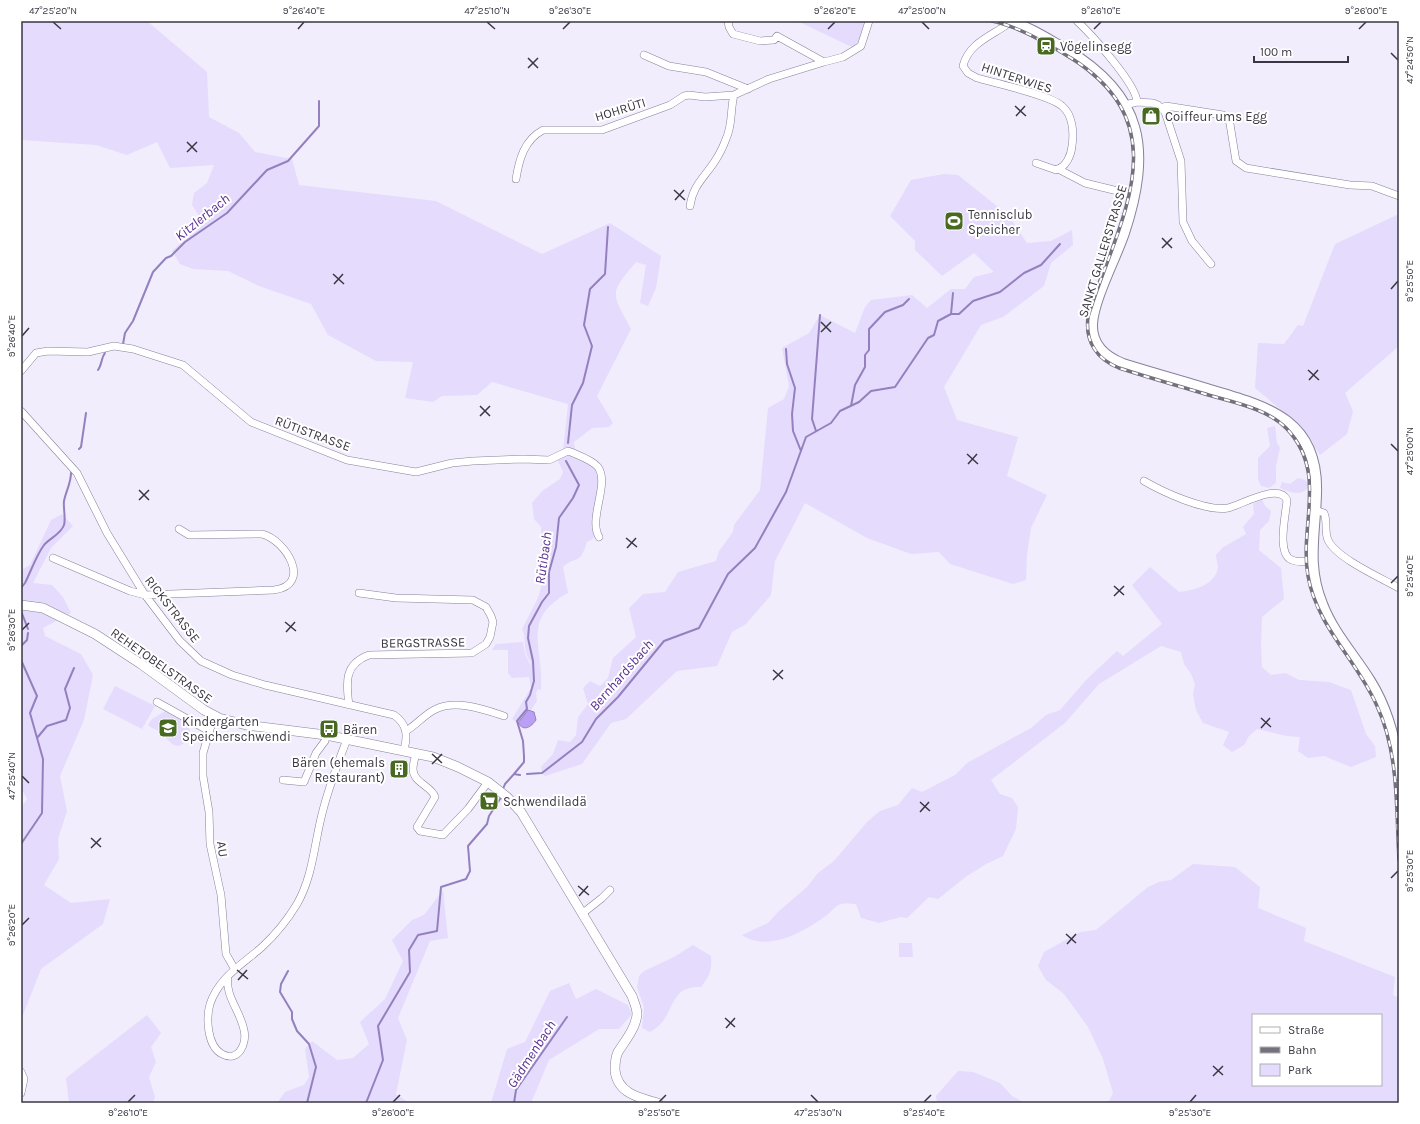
<svg xmlns="http://www.w3.org/2000/svg" width="1420" height="1124" font-family="Karla,sans-serif">
<style>
.green{fill:#e5dbfc;fill-rule:evenodd}
.water{fill:#bb9ff4;stroke:#9480bf}
.lines{fill:none;stroke-linecap:round;stroke-linejoin:round}
.stream{stroke:#9480bf;stroke-width:2}
.minor-casing{stroke:#878199;stroke-width:8}
.tertiary-casing{stroke:#878199;stroke-width:10}
.secondary-casing{stroke:#878199;stroke-width:12}
.minor{stroke:#fff;stroke-width:7}
.tertiary{stroke:#fff;stroke-width:9}
.secondary{stroke:#fff;stroke-width:10}
.rail-casing{stroke:#74717d;stroke-width:3.5}
.rail{stroke:#fff;stroke-width:2;stroke-dasharray:6;stroke-linecap:butt}
.ticks{fill:none;stroke:#3a3742;stroke-width:1.5}
.labels{text-anchor:middle;stroke-width:4;stroke-linejoin:round;paint-order:stroke}
.poi-label{font-size:13px;fill:#3a3742;stroke:#fff;text-anchor:start}
.street-label{font-size:13px;fill:#3a3742;stroke:#fff}
.water-label{font-size:14px;font-style:italic;fill:#5a3293;stroke:#fff}
.neatline{fill:none;stroke:#3a3742;stroke-width:1.5}
.ticks-label{font-size:10px;text-anchor:middle;fill:#3a3742}
</style>
<rect width="100%" height="100%" fill="#f1edfd"/>
<path class="green" d="M21 21H147L207 72 209 117 239 133 255 152 292 159 299 185 436 201 542 254 610 223 661 256 656 288 648 306 640 303 646 265 636 262C609 294 611 292 631 329L597 396 613 423 609 427 592 428 574 442 575 450 563 451 568 404 492 382 477 395 442 396 433 402 405 398 413 362 376 361 328 335 311 304 259 286 228 271 193 269 180 264 172 251 203 222 192 205 194 193 207 183 214 165 170 168 157 142 127 155 96 145 21 140Z
M797 21H865L859 40 854 48Z
M944 174 958 175 1008 215 1027 243 1051 241 1072 230 1073 245 1051 263 1044 286 1003 317 981 325 944 387 957 420 1018 437 1007 476 1047 495 1031 528 1027 555 1026 580 1013 584 950 564 939 552 911 554 867 538 805 503 775 561 771 595 746 624 732 632 717 666 677 671 626 719 611 723 582 764 545 776 542 773 541 767 553 754 558 740 570 742 576 735 578 717 588 704 583 688 590 681 600 686 608 678 613 658 636 637 629 608 643 594 665 592 678 572 716 561 719 551 733 532 734 525 760 490 768 408 784 399 789 386 782 348 809 333 820 315 855 333 865 307 871 300 912 295 927 308 951 289H965L974 277 994 272 974 253 942 276 915 250V241L890 216 911 180Z
M1399 214V346L1345 393 1353 411 1347 434 1320 455 1300 426 1255 388 1258 343 1284 344 1298 325 1303 326 1335 244Z
M1275 426 1277 443 1280 448 1276 466V483L1269 488 1261 486 1258 479V458L1270 446 1267 428Z
M567 454C576 458 588 461 595 468 604 477 596 520 594 533L593 539 587 542C579 567 577 554 563 567L568 593C520 619 544 647 541 690L538 689 536 693 537 701 531 710 528 709 518 723 512 719 531 688 529 677 512 678 508 673V650H492L496 644 523 642 525 654 531 666C531 660 527 658 526 653 524 645 526 637 522 629L538 598 542 584 541 527 534 519 532 503 542 491 560 479 563 472 557 459Z
M1298 478 1305 480 1309 485C1304 498 1289 492 1280 488L1282 482 1290 484Z
M1262 499 1265 506 1271 511 1269 521 1260 530 1259 550 1281 568 1284 599 1262 617 1261 644 1262 667 1271 675 1286 673 1299 680 1329 682 1351 690 1366 734 1375 746 1376 757 1351 767 1324 756 1308 758 1298 751 1300 737C1284 737 1272 732 1257 729L1249 736 1244 745 1232 752 1223 745 1229 732 1203 723 1196 710 1193 694 1195 684 1191 674 1184 664 1181 652 1161 646 1099 684 1065 723 991 780 1000 794 1012 798 1018 807 1016 829 1003 856 986 864 967 876 938 899 929 897 907 918 901 917 879 923 861 918 856 904C852 904 846 903 841 904 836 905 831 912 827 915 805 931 768 953 742 935L768 923 779 911 807 887 818 873 834 861 867 822 880 811 898 805 912 788 922 792 955 775 967 763 1031 728 1046 715 1060 710 1087 679 1117 651 1123 656 1162 624 1132 585 1150 567 1179 592C1194 590 1214 586 1218 568 1218 564 1216 559 1216 555L1222 548 1246 534 1243 527 1254 514 1253 504Z
M62 514 73 526 51 548 33 583 52 585 63 597 71 613 43 628 45 636 81 654 93 675 84 720 60 776 67 811 58 839 59 859 44 885 71 903 110 899 103 924 41 969 21 1020V808L27 799 21 788V570L30 565 51 520Z
M115 686 155 706 142 729 103 709Z
M167 710C179 717 192 721 190 737 177 753 172 744 161 733 157 729 152 729 148 725L152 719Z
M1193 864 1235 867 1260 887 1258 908 1306 928 1304 941 1395 977 1393 995 1399 998V1103H1104L1109 1101 1113 1093 1103 1059 1088 1027 1064 994 1046 980 1038 966 1044 952 1080 932 1096 930 1148 887 1159 882 1171 880ZM1253 1015H1381V1085H1253Z
M443 890 448 938 430 941 398 1018 407 1040 396 1094 409 1103H277L285 1092 304 1085 309 1077 305 1049 312 1041 337 1060 353 1058 369 1044 360 1022 385 999 403 961 392 940 412 920 424 915Z
M899 943H912L913 957H899Z
M693 945 711 956C712 970 710 976 701 987 666 985 677 1018 650 1032L642 1028 644 1007 637 987 639 976 644 971 674 957Z
M569 983 576 999 596 989 628 1005 632 1014 619 1029H599L549 1060 531 1103H491L507 1049 525 1042 550 991Z
M147 1015 161 1033 151 1047 156 1062 149 1077 155 1097 153 1103H69L66 1078Z
M958 1071 973 1072 1000 1083 1012 1096 1025 1103H937L936 1096Z"/>
<path class="water" d="M528 710 534 712 536 720C531 727 524 732 518 723Z"/>
<g class="lines">
<path class="stream" d="M951 314 953 293
M123 344 125 333 133 321 153 272 166 258 171 256 185 242 227 213 267 170 288 161 319 126V101
M786 349 787 364 795 388 792 414 793 431 801 451
M98 370C102 365 101 358 105 353
M851 406 855 385 865 367V355L869 350V329L885 312 903 305 909 299
M816 431 812 419 820 315
M568 443 572 405 583 383 592 346 584 325 590 289 605 274 608 227
M79 449 81 447 86 413
M21 588 25 583C31 571 36 556 44 545 50 538 61 534 64 525 66 519 63 506 64 501 66 491 71 483 71 473
M21 611 28 629
M21 646 27 640 28 633
M21 660 37 696 30 713 43 759 42 813 21 844
M37 738 47 726 66 720 70 708 65 689 74 668
M514 774 524 762V756L523 741 517 721 527 709 526 702 530 695 534 681 533 661 528 638 529 626 542 602 549 593V572L556 547 559 518 573 498 579 485 566 461
M527 774 542 773 582 742 596 719 618 697 664 641 699 628 728 574 755 548 786 492 806 437 831 423 840 411 859 402 871 391 895 387 928 338 934 335 938 321 951 314H959L973 301 1000 292 1024 273 1041 265 1060 244
M503 789 505 784 514 774 520 775
M288 971 281 984 280 992 292 1012V1019L297 1031 309 1044 316 1067 307 1103
M366 1103 383 1060 378 1026 410 972 409 950 418 935 437 931 441 887 466 879 470 871 468 846 487 824 489 816 502 796
M514 1103 516 1090 567 1017"/>
<g class="minor-casing">
<path id="minor" d="M728 21 729 27 733 34 760 41 774 40 777 36 824 62 843 57 861 46 869 21
M1007 21 1005 26C988 37 968 45 963 66L968 73 977 78C995 83 1050 95 1062 106 1073 115 1074 133 1072 146 1071 156 1066 167 1056 170L1036 163
M1077 21C1091 34 1137 85 1137 102
M644 55 669 66 706 72 748 89
M1125 105 1137 102 1153 103 1158 105 1165 112 1181 161 1183 222 1192 241 1211 264
M1162 108 1166 106 1223 115 1229 120 1230 124 1236 161 1246 168 1350 185 1372 186 1399 196
M1058 169 1085 183 1134 195
M516 179C519 160 524 140 543 130H602L670 105 684 96 689 95 705 97 734 95 769 79 824 62
M690 206C693 185 704 178 715 161 719 155 723 147 726 139 733 124 730 110 734 95
M21 371 36 353 48 351 88 352 114 346 133 349 183 365 251 422 347 460 416 472 452 463 473 461 523 459 549 460 568 451 571 452C580 456 592 460 598 467 610 484 588 518 599 537
M21 411 77 473 107 533 145 595 180 641 201 661 232 675 265 685 394 715C407 724 408 735 404 750
M1144 481C1163 492 1206 512 1228 508 1241 505 1279 482 1287 500 1286 514 1276 554 1292 560 1298 563 1306 561 1311 561
M1315 510 1324 513C1328 522 1324 531 1328 540 1336 558 1381 578 1399 588
M53 558 130 591 145 595 274 590C313 585 286 540 262 534L189 535 179 529
M157 702 209 731
M349 705C346 683 344 664 369 655L472 653 486 644 490 637 493 622 491 616 486 607 473 600 396 598 359 593
M214 716 203 753V776L209 812 210 844 221 895 226 954 234 968
M406 731C416 725 423 716 434 710 455 699 483 709 504 716
M416 753C415 758 413 764 413 769 413 783 432 786 435 797L417 827 420 831 443 835 468 809 488 782
M283 780 304 782 316 753 325 741 326 735
M583 913 602 898 610 890
M228 976C225 997 240 1010 244 1030 247 1043 239 1063 222 1054 207 1046 206 1018 210 1004 219 977 243 964 262 947 275 935 288 919 297 904 313 876 314 845 322 814 328 789 338 763 347 739
M21 1072 24 1079 21 1093"/>
</g>
<g class="tertiary-casing">
<path id="tertiary" d="M21 605 43 608 95 634 141 664 204 710 219 718 246 725 326 735 433 757 458 767 488 782 507 797 521 812 632 996C634 1002 637 1008 637 1014 636 1028 625 1041 618 1052 615 1058 615 1064 615 1070 617 1093 639 1098 658 1103"/>
</g>
<g class="secondary-casing">
<path id="secondary" d="M1008 21C1029 27 1047 39 1065 49 1144 96 1151 150 1124 233 1116 257 1093 300 1092 324 1091 344 1105 357 1123 364 1152 373 1181 381 1210 390 1268 407 1319 420 1316 494 1315 534 1306 565 1322 604 1333 633 1354 655 1370 681 1388 710 1396 741 1399 775"/>
</g>
<use href="#minor" class="minor"/>
<use href="#tertiary" class="tertiary"/>
<use href="#secondary" class="secondary"/>
<g class="rail-casing">
<path id="rail" d="M992 21C1020 27 1046 43 1071 58 1183 128 1116 224 1088 317 1085 342 1097 359 1119 368 1147 377 1175 385 1202 393 1230 402 1266 407 1287 429 1328 473 1299 525 1308 576 1317 627 1357 660 1377 706 1399 753 1396 809 1399 860"/>
</g>
<use href="#rail" class="rail"/>
</g>
<path class="ticks" d="M53 22 61 29M487 22 495 29M922 22 929 29M298 29 304 22M563 29 570 22M828 29 835 22M1094 29 1101 22M1359 29 1366 22M1391 53 1398 60M528 58 538 68M528 68 538 58M1015 106 1026 116M1016 116 1025 106M187 142 197 152M187 152 197 142M674 190 685 200M675 200 684 190M1162 238 1172 248M1162 248 1172 238M333 274 344 284M334 284 343 274M1391 289 1398 281M821 322 831 332M821 332 831 322M22 336 29 328M1308 370 1319 380M1309 380 1318 370M480 406 490 416M480 416 490 406M1391 444 1398 451M967 454 978 464M968 464 977 454M139 490 149 500M139 500 149 490M626 538 637 547M627 548 636 538M1391 583 1398 576M1114 586 1124 595M1114 596 1124 586M285 622 296 631M22 630 29 623M286 632 295 622M773 670 783 679M773 680 783 670M1261 718 1271 727M1261 728 1270 718M432 754 442 763M432 764 442 754M22 776 29 783M920 802 930 811M920 812 929 802M91 838 101 847M91 848 101 838M1391 878 1398 871M578 886 589 895M579 896 588 886M22 925 29 918M1066 934 1076 943M1067 944 1076 934M237 970 248 979M238 980 247 970M725 1018 735 1027M726 1028 735 1018M1213 1066 1223 1075M1213 1076 1223 1066M811 1095 818 1102M128 1102 135 1095M393 1102 400 1095M659 1102 666 1095M924 1102 931 1095M1190 1102 1196 1095"/>
<defs>
<g id="station-square" transform="scale(1)"><rect x="-9" y="-9" width="18" height="18" rx="4" fill="#486920" stroke="#fff"/><path d="M-3-6H3Q5-6 5-4V2Q5 4 3 4L4.5 6H3L1.5 4h-3L-3 6H-4.5L-3 4Q-5 4-5 2V-4Q-5-6-3-6ZM-3.5-4v3h7v-3ZM-3.5 1v1.5H-2V1ZM2 1v1.5H3.5V1Z" fill="#fff"/></g>
<g id="shop-square" transform="scale(1)"><rect x="-9" y="-9" width="18" height="18" rx="4" fill="#486920" stroke="#fff"/><path d="M-5-2.5h2.3a2.7 3.5 0 0 1 5.4 0H5L5.5 6h-11ZM-1.5-2.5h3a1.5 2.3 0 0 0-3 0Z" fill="#fff"/></g>
<g id="stadium-square" transform="scale(1)"><rect x="-9" y="-9" width="18" height="18" rx="4" fill="#486920" stroke="#fff"/><path d="M0-5a6.5 5 0 1 0 0 10a6.5 5 0 1 0 0-10ZM-3.5-1.8h7v3.6h-7Z" fill="#fff"/></g>
<g id="school-square" transform="scale(1)"><rect x="-9" y="-9" width="18" height="18" rx="4" fill="#486920" stroke="#fff"/><path d="M0-5L7-2L0 1L-7-2ZM-4 1L0 2.5L4 1V4Q0 6-4 4Z" fill="#fff"/></g>
<g id="bus-square" transform="scale(1)"><rect x="-9" y="-9" width="18" height="18" rx="4" fill="#486920" stroke="#fff"/><path d="M-5-6H5V4H4V6H2V4H-2V6H-4V4H-5ZM-3.5-4V0h7V-4ZM-3.5 1.2v1.5H-2V1.2ZM2 1.2v1.5H3.5V1.2Z" fill="#fff"/></g>
<g id="building-square" transform="scale(1)"><rect x="-9" y="-9" width="18" height="18" rx="4" fill="#486920" stroke="#fff"/><path d="M-4-6H4V6H1V3H-1V6H-4ZM-2.5-4.3h1.7v1.8h-1.7ZM.8-4.3h1.7v1.8H.8ZM-2.5-1h1.7V.8h-1.7ZM.8-1h1.7V.8H.8Z" fill="#fff"/></g>
<g id="supermarket-square" transform="scale(1)"><rect x="-9" y="-9" width="18" height="18" rx="4" fill="#486920" stroke="#fff"/><path d="M-6-5.5h2.5l.6 2H6L4.5 2H-2.5L-4.4-4H-6ZM-1.5 3.2a1.3 1.3 0 1 0 .1 0ZM3 3.2a1.3 1.3 0 1 0 .1 0Z" fill="#fff"/></g>
</defs>
<g fill-rule="evenodd">
<use href="#station-square" x="1046" y="46"/>
<use href="#shop-square" x="1151" y="116"/>
<use href="#stadium-square" x="954" y="221"/>
<use href="#school-square" x="168" y="728"/>
<use href="#bus-square" x="329" y="729"/>
<use href="#building-square" x="399" y="769"/>
<use href="#supermarket-square" x="489" y="801"/>
</g>
<g class="labels">
<g class="poi-label">
<text x="1060" y="51">Vögelinsegg</text>
<text x="1165" y="121">Coiffeur ums Egg</text>
<text x="968" y="219">Tennisclub<tspan x="968" dy="15">Speicher</tspan></text>
<text x="182" y="726">Kindergarten<tspan x="182" dy="15">Speicherschwendi</tspan></text>
<text x="343" y="734">Bären</text>
<text x="385" y="767" text-anchor="end">Bären (ehemals<tspan x="385" dy="15">Restaurant)</tspan></text>
<text x="503" y="806">Schwendiladä</text>
</g>
<g class="street-label">
<text transform="translate(1017 77) rotate(18)" y="5">HINTERWIES</text>
<text transform="translate(620 109) rotate(-17)" y="5">HOHRÜTI</text>
<text transform="translate(1102 251) rotate(-73)" y="5">SANKT GALLERSTRASSE</text>
<text transform="translate(313 433) rotate(20)" y="5">RÜTISTRASSE</text>
<text transform="translate(173 609) rotate(52)" y="5">RICKSTRASSE</text>
<text transform="translate(423 642) rotate(-1)" y="5">BERGSTRASSE</text>
<text transform="translate(162 665) rotate(35)" y="5">REHETOBELSTRASSE</text>
<text transform="translate(223 849) rotate(82)" y="5">AU</text>
</g>
<g class="water-label">
<text transform="translate(202 217) rotate(-39)" y="5">Kitzlerbach</text>
<text transform="translate(543 558) rotate(-82)" y="5">Rütibach</text>
<text transform="translate(621 675) rotate(-49)" y="5">Bernhardsbach</text>
<text transform="translate(531 1054) rotate(-57)" y="5">Gädmenbach</text>
</g>
</g>
<rect width="1420" height="1124" fill="none" stroke="#ffffff" stroke-width="44"/>
<rect x="1252" y="1014" width="130" height="72" fill="#ffffff" stroke="#b0afb3"/>
<rect x="1260" y="1027" width="20" height="6" fill="#ffffff" stroke="#b0afb3"/>
<text x="1288" y="1034" font-size="12" fill="#3a3742">Straße</text>
<rect x="1260" y="1047" width="20" height="6" fill="#74717d" stroke="#b0afb3"/>
<text x="1288" y="1054" font-size="12" fill="#3a3742">Bahn</text>
<rect x="1260" y="1064" width="20" height="12" fill="#e5dbfc" stroke="#b0afb3"/>
<text x="1288" y="1074" font-size="12" fill="#3a3742">Park</text>
<path d="M1254 56v6h94v-6" fill="none" stroke="#3a3742" stroke-width="2"/>
<text x="1260" y="56" font-size="12" fill="#3a3742" stroke="#ffffff" stroke-width="3" paint-order="stroke">100 m</text>
<rect x="22" y="22" width="1376" height="1080" class="neatline"/>
<g class="ticks-label">
<text x="53" y="14">47°25'20"N</text>
<text x="304" y="14">9°26'40"E</text>
<text x="487" y="14">47°25'10"N</text>
<text x="570" y="14">9°26'30"E</text>
<text x="835" y="14">9°26'20"E</text>
<text x="922" y="14">47°25'00"N</text>
<text x="1101" y="14">9°26'10"E</text>
<text x="1366" y="14">9°26'00"E</text>
<text transform="translate(1409 60) rotate(-90)" y="4">47°24'50"N</text>
<text transform="translate(1409 281) rotate(-90)" y="4">9°25'50"E</text>
<text transform="translate(11 336) rotate(-90)" y="4">9°26'40"E</text>
<text transform="translate(1409 451) rotate(-90)" y="4">47°25'00"N</text>
<text transform="translate(1409 576) rotate(-90)" y="4">9°25'40"E</text>
<text transform="translate(11 630) rotate(-90)" y="4">9°26'30"E</text>
<text transform="translate(11 776) rotate(-90)" y="4">47°25'40"N</text>
<text transform="translate(1409 871) rotate(-90)" y="4">9°25'30"E</text>
<text transform="translate(11 925) rotate(-90)" y="4">9°26'20"E</text>
<text x="128" y="1116">9°26'10"E</text>
<text x="393" y="1116">9°26'00"E</text>
<text x="659" y="1116">9°25'50"E</text>
<text x="818" y="1116">47°25'30"N</text>
<text x="924" y="1116">9°25'40"E</text>
<text x="1190" y="1116">9°25'30"E</text>
</g>
</svg>
